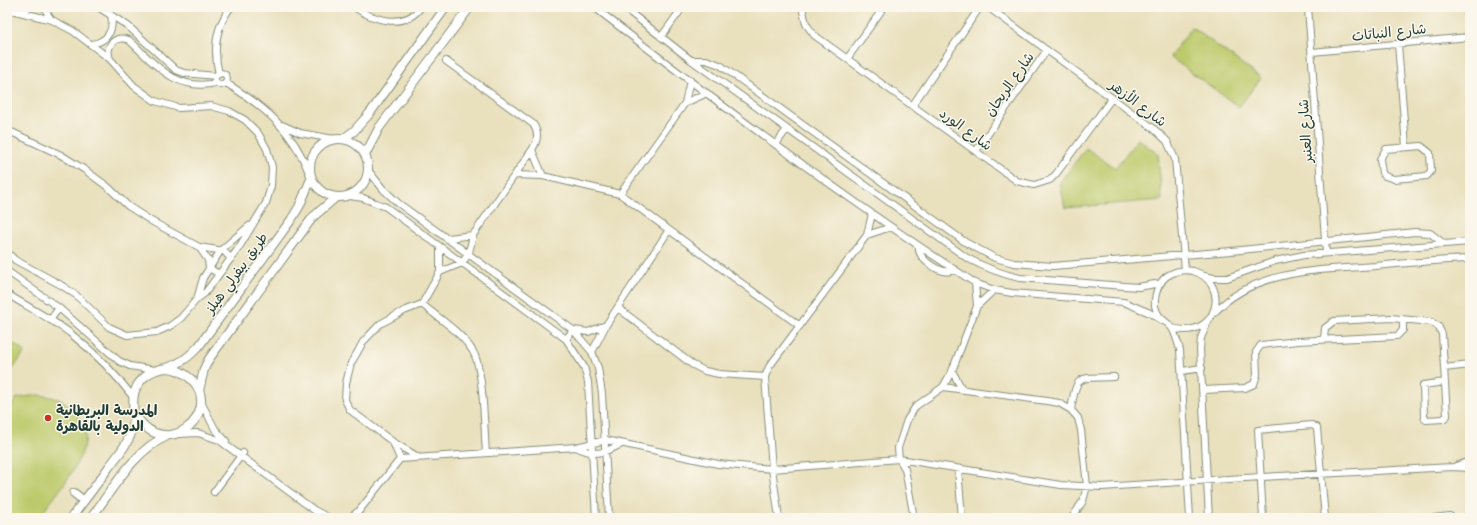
<svg xmlns="http://www.w3.org/2000/svg" width="1477" height="525" font-family="'Shantell Sans','Playpen Sans Arabic',sans-serif">
<style>
.green{fill:#bdca6c;stroke:#6e8450}
.lines{fill:none;stroke-linecap:round;stroke-linejoin:round}
.minor-casing{stroke:#848e78;stroke-width:8}
.tertiary-casing{stroke:#848e78;stroke-width:10}
.minor{stroke:#fff;stroke-width:6}
.tertiary{stroke:#fff;stroke-width:8}
.poi-dot{fill:#c8321e;stroke:#fbf7ec;stroke-width:1.5}
.labels{text-anchor:middle;stroke-width:3;stroke-linejoin:round;paint-order:stroke}
.street-label{font-size:14px;fill:#1f3d34;stroke:#fbf7ec}
.poi-label{font-size:14px;font-weight:bold;fill:#1f3d34;stroke:#fbf7ec;text-anchor:start}
</style>
<rect width="100%" height="100%" fill="#fbf7ec"/>
<filter id="ink" filterUnits="userSpaceOnUse"><feTurbulence type="fractalNoise" baseFrequency=".025" numOctaves="2"/><feDisplacementMap in="SourceGraphic" scale="8" xChannelSelector="R" yChannelSelector="G"/><feConvolveMatrix kernelMatrix="1 2 1 2 8 2 1 2 1" color-interpolation-filters="sRGB"/></filter>
<filter id="wash" filterUnits="userSpaceOnUse"><feTurbulence type="fractalNoise" baseFrequency=".012" numOctaves="4" result="noise"/><feDisplacementMap in="SourceGraphic" scale="16" xChannelSelector="R" yChannelSelector="G"/><feGaussianBlur stdDeviation="0.9" result="paint"/><feColorMatrix in="noise" values="0 0 0 0 0 0 0 0 0 0 0 0 0 0 0 0 0 1.4 0 .05"/><feComposite in="paint" operator="in"/></filter>
<g filter="url(#wash)">
<rect width="100%" height="100%" fill="#e9e0bd"/>
<path class="green" d="M1192 27 1261 78 1239 107 1170 57Z
M1138 139 1158 154 1162 200 1065 208 1060 182 1086 148 1115 168Z
M7 339 25 352 7 377Z
M38 395C56 397 67 400 77 415 81 420 86 427 86 434 86 460 54 498 38 518H7V412L17 398Z"/>
</g>
<g filter="url(#ink)">
<g class="lines">
<g class="minor-casing">
<path id="minor" d="M45 7 48 15 52 20
M98 7 128 26 176 70 184 73 216 76
M354 7C373 20 404 30 421 7
M594 7C717 103 844 198 975 283L994 290 1012 293 1124 302 1150 313 1163 321
M623 7 691 60 967 258C984 267 1001 274 1020 278L1138 287 1161 283
M802 7 806 24 814 35 1017 181 1034 185 1050 180 1056 174 1112 98
M988 7 1153 128 1167 141 1175 159 1185 270
M1308 7 1326 253
M1467 7 1470 46
M7 9 52 20 73 31 110 59 134 86 155 101 179 108 211 106 229 111 245 120 258 133 267 149 272 167 271 186 266 203 238 249 205 293 197 299 181 318 170 326 157 332 127 335 109 327 76 295 61 285 15 260 7 252
M19 10 31 7
M661 37 683 7
M92 44C108 41 114 30 111 15
M1398 44 1406 147
M1312 52 1469 37
M110 59C105 45 115 35 129 40 156 65 176 92 216 83
M847 59 884 7
M691 60H706L720 65 965 242 995 258 1014 263 1053 266 1231 251 1415 232 1430 233 1443 243
M215 79a6 6 0 1 1 12 0a6 6 0 1 1-12 0Z
M219 74C213 50 216 26 231 7
M226 83C265 107 293 130 310 175
M685 103 707 93
M912 106 980 7
M282 125 300 133 334 139
M7 130 61 155 85 170 108 187 128 206 151 221 199 247 224 251 231 259
M776 144 787 129
M1421 146 1430 153 1431 171 1427 176 1394 179 1385 176 1382 173 1380 159 1386 149Z
M532 150 543 176
M976 151 1047 50
M368 170 383 189 398 203 573 330 592 352 598 368 602 394 609 518
M515 175 543 176 620 194 800 326
M620 194 685 103 690 80
M350 196 363 198 386 207 566 339 584 367 588 382 596 518
M867 235 891 227
M448 238 473 235
M919 246C916 259 943 277 954 270
M199 247 208 260 209 268 219 274
M7 271 59 308 119 361 130 366 155 370
M440 272 462 263 469 253 473 235 532 150C538 140 539 133 533 124L446 61
M1204 276 1214 278H1227L1275 261 1304 255 1470 242
M975 283 977 306
M994 290 977 306 952 371 943 387 916 406 907 420 898 448 899 459 1061 485 1101 487 1261 477 1453 467 1470 468
M7 294C28 307 50 318 70 333 94 352 115 373 133 397
M197 299 203 278 221 250 249 226
M422 304C438 318 460 331 472 350 484 367 484 430 486 453
M618 308 693 365 705 371 719 374 765 377
M1214 313C1254 269 1320 270 1376 266 1407 263 1439 260 1470 259
M50 320 59 308
M1208 321 1201 338 1200 349 1209 518
M1172 328C1219 341 1231 282 1193 271 1184 269 1175 271 1167 276 1158 283 1154 295 1155 306 1158 321 1168 320 1173 330 1176 336 1178 343 1180 350L1190 518
M566 339 573 330 588 332 606 325
M1324 339 1325 328 1334 321 1391 318 1431 322 1438 326 1442 334 1447 416 1443 419 1426 420 1424 417 1423 385 1445 382
M592 352 606 325 669 230
M1444 368 1470 365
M952 371 962 389
M1182 371 1202 368
M943 387 1047 401 1059 403 1071 410 1078 418 1081 430 1087 486 1083 501 1072 518
M1203 390 1245 388 1254 384 1257 375 1256 352 1261 345 1298 341 1397 336 1403 330V320
M201 402 215 429 226 441
M1071 410C1077 372 1078 379 1114 377
M179 434 198 433 219 440 314 510 329 518
M393 442 400 459
M576 447C596 457 603 453 622 444
M418 457 393 442 350 410 345 400 346 383 351 363 357 353 363 342 380 324 404 311 422 304 440 272V248
M1453 467 1470 461
M958 469 962 518
M214 492 243 453
M349 518 359 511 400 459 576 447 606 440 718 464 772 469 899 459 905 469 914 518
M779 518 772 469 765 377 769 367 867 235 872 214
M1263 518 1258 430 1312 425 1317 428 1325 518
M1434 518 1450 516 1453 518"/>
</g>
<g class="tertiary-casing">
<path id="tertiary" d="M310 168a29 29 0 1 1 58 0a29 29 0 1 1-58 0Z
M343 139 354 131 370 113 446 7
M365 155 379 128 470 7
M167 368C181 363 189 357 199 346L291 220 299 207 311 179
M199 391 204 369 209 359 313 217 335 198
M74 493 84 501
M71 518C84 501 97 484 109 467 118 455 128 444 132 431 137 416 129 400 137 386 143 376 154 369 167 368 176 368 184 373 191 379 225 412 165 465 135 414
M91 518C113 489 133 451 167 436"/>
</g>
<use href="#minor" class="minor"/>
<use href="#tertiary" class="tertiary"/>
</g>
</g>
<circle class="poi-dot" cx="48" cy="418" r="4"/>
<g class="labels">
<g class="street-label">
<text transform="translate(1389 32) rotate(-6)" y="5">شارع النباتات</text>
<text transform="translate(1009 84) rotate(-55)" y="5">شارع الريحان</text>
<text transform="translate(1138 103) rotate(37)" y="5">شارع الأزهر</text>
<text transform="translate(966 129) rotate(36)" y="5">شارع الورد</text>
<text transform="translate(1305 131) rotate(-94)" y="5">شارع العنبر</text>
<text transform="translate(236 273) rotate(-54)" y="5">طريق بيفرلي هيلز</text>
</g>
<g class="poi-label">
<text x="56" y="415">المدرسة البريطانية<tspan x="56" dy="16">الدولية بالقاهرة</tspan></text>
</g>
</g>
<rect width="1477" height="525" fill="none" stroke="#fbf7ec" stroke-width="24"/>
</svg>
